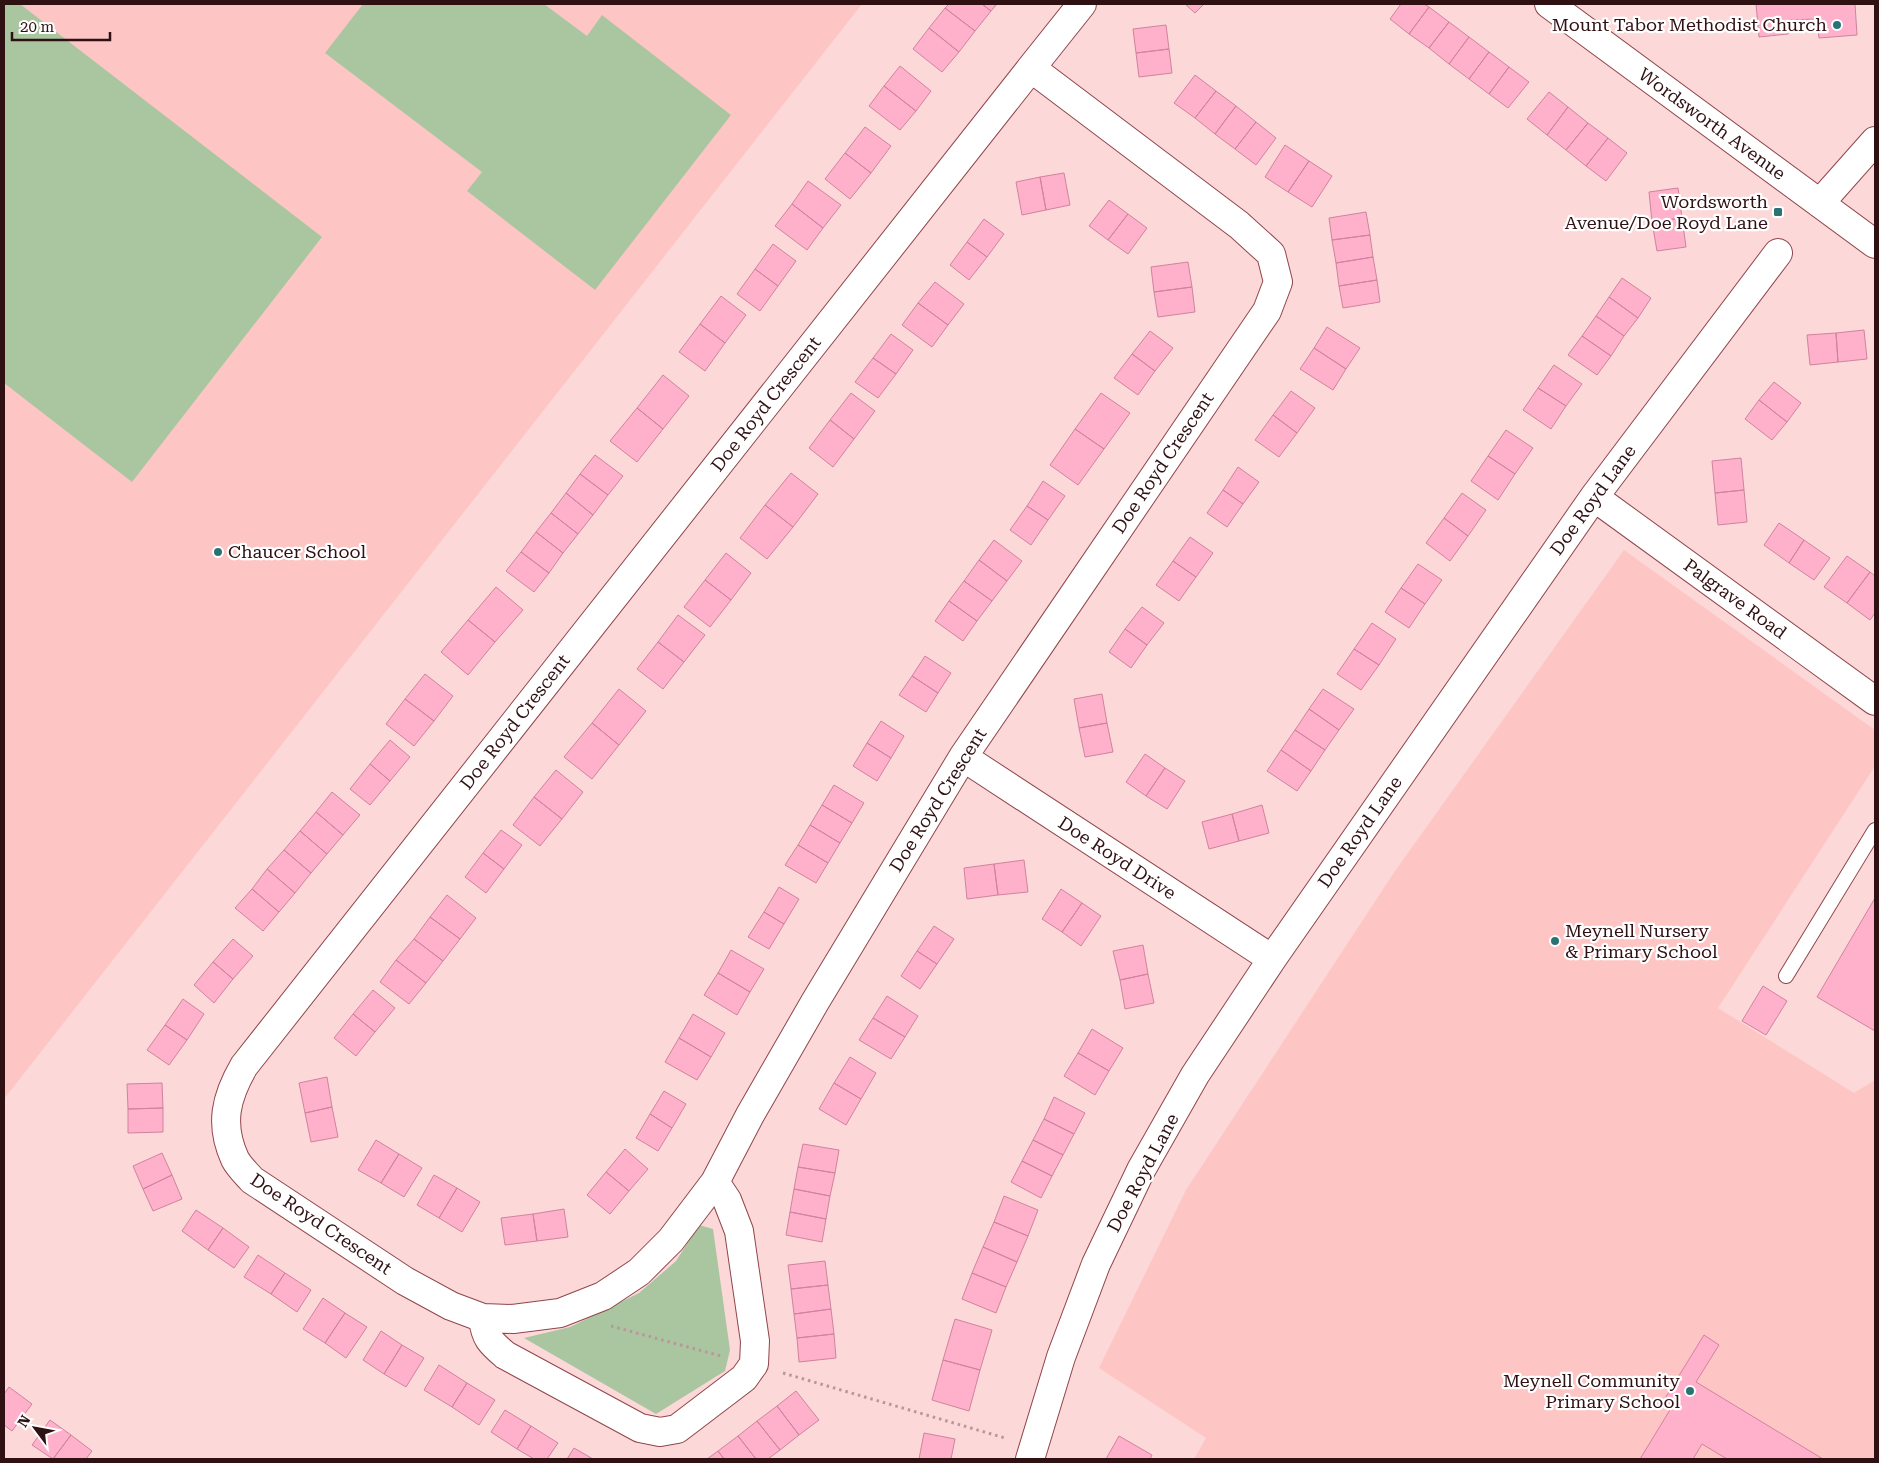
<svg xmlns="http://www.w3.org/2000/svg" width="1879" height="1463" font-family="'Roboto Serif',serif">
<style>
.built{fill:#fec5c5}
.green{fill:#aac6a1}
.building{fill:#ffb0cb;stroke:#d0839e}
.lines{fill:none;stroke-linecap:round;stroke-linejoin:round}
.service-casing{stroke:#90464b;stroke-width:16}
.minor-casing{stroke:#90464b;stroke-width:30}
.tertiary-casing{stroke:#90464b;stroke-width:30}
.path{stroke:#b99798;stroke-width:3;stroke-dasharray:2.5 4;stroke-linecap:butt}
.service{stroke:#fff;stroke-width:14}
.minor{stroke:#fff;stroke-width:28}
.tertiary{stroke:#fff;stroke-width:28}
.poi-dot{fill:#297375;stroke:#fff;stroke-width:2}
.labels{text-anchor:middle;stroke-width:4.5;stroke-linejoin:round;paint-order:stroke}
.poi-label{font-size:18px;fill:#2f1013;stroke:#fff;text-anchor:end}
.street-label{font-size:18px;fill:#2f1013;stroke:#fff}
</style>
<rect width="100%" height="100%" fill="#fcd8d8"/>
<path class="built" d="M4 4H862L4 1099Z
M1624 550 1875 730V766L1718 1008 1854 1093 1875 1080V1459H1194L1206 1438 1099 1368 1186 1190 1393 874Z"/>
<path class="green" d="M4 4H20L322 237 132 482 4 383Z
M363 4H544L587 36 602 15 731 115 595 290 467 191 482 172 325 53Z
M699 1225 713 1229 730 1350 725 1371 656 1414 524 1338 570 1327 639 1293 676 1261Z"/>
<path class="building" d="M949 4H982L991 11 975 31 945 8Z
M982 4H997L991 11Z
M1185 4H1204L1195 13Z
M1401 4H1424L1429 7 1409 34 1390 19Z
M1756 4H1855L1857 35 1819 38 1817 19 1788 20V34L1759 37Z
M1429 7 1449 22 1429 48 1409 34Z
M945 8 975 31 959 52 929 28Z
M1449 22 1469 37 1449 64 1429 48Z
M1166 25 1169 49 1136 53 1133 29Z
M929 28 959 52 942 72 913 49Z
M1469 37 1489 52 1469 79 1449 64Z
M1169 49 1172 73 1139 77 1136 53Z
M1489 52 1509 67 1489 94 1469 79Z
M900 66 931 91 916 111 884 86Z
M1509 67 1529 82 1508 108 1489 94Z
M1195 75 1216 91 1195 118 1174 103Z
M884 86 916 111 900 130 869 106Z
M1216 91 1236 106 1215 134 1195 118Z
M1549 92 1568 107 1547 135 1527 119Z
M1236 106 1256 122 1235 149 1215 134Z
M1568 107 1588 123 1566 150 1547 135Z
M1256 122 1276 138 1256 165 1235 149Z
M1588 123 1608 138 1586 166 1566 150Z
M865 127 891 146 871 173 845 153Z
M1608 138 1627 153 1606 181 1586 166Z
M1285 145 1309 161 1288 192 1265 177Z
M845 153 871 173 850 199 825 179Z
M1309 161 1332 176 1312 207 1288 192Z
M1064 173 1070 205 1046 210 1040 177Z
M1040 177 1046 210 1022 215 1016 182Z
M808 181 841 205 823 228 792 204Z
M1678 188 1682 218 1652 222 1649 192Z
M1109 200 1128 214 1108 240 1089 226Z
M792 204 823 228 807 250 775 226Z
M1366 212 1370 235 1332 240 1329 218Z
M1128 214 1147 228 1128 254 1108 240Z
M1682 218 1686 247 1657 251 1652 222Z
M984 219 1004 234 987 257 967 242Z
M1370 235 1373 257 1336 263 1332 240Z
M967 242 987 257 969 280 950 265Z
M773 244 796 261 778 286 755 269Z
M1373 257 1377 280 1339 286 1336 263Z
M1188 262 1192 287 1154 292 1151 267Z
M755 269 778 286 760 311 737 294Z
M1622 278 1651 298 1638 318 1609 297Z
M1377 280 1380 302 1343 308 1339 286Z
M935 282 964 304 948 325 918 303Z
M1192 287 1195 312 1158 317 1154 292Z
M721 296 746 315 725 343 700 324Z
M1609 297 1638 318 1624 336 1596 316Z
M918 303 948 325 932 347 902 325Z
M1596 316 1624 336 1611 356 1582 336Z
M700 324 725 343 705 371 679 352Z
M1327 327 1360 348 1346 369 1314 348Z
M1864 330 1867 359 1838 362 1836 333Z
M1150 331 1173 348 1155 371 1132 354Z
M1836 333 1838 362 1810 365 1807 335Z
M891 334 913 350 896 374 873 358Z
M1582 336 1611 356 1597 375 1568 355Z
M1314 348 1346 369 1333 390 1300 369Z
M1132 354 1155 371 1138 395 1114 378Z
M873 358 896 374 878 398 855 382Z
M1554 365 1582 384 1566 406 1538 388Z
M663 375 689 396 663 429 637 408Z
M1774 382 1801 403 1787 422 1759 400Z
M1538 388 1566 406 1551 429 1523 410Z
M1291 391 1315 408 1297 433 1273 415Z
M851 393 875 411 854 439 830 420Z
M1101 393 1130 413 1104 449 1075 429Z
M1759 400 1787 422 1772 440 1745 419Z
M637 408 663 429 637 462 610 441Z
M1273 415 1297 433 1279 457 1255 440Z
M830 420 854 439 833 467 809 448Z
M1075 429 1104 449 1078 485 1050 465Z
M1506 430 1533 448 1515 474 1488 456Z
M595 455 623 476 608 495 580 474Z
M1488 456 1515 474 1498 500 1471 481Z
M1741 458 1744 490 1715 493 1712 461Z
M1238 467 1259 482 1243 504 1223 490Z
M791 473 818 494 793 527 765 505Z
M580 474 608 495 593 515 566 493Z
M1043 481 1065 496 1048 520 1027 506Z
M1223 490 1243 504 1227 527 1207 513Z
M1744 490 1747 522 1718 525 1715 493Z
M566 493 593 515 578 534 551 513Z
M1462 493 1486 510 1468 536 1444 518Z
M765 505 793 527 767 559 740 538Z
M1027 506 1048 520 1031 545 1010 530Z
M551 513 578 534 563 553 536 532Z
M1444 518 1468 536 1450 561 1426 543Z
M1779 523 1804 540 1789 563 1764 545Z
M536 532 563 553 549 573 521 552Z
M1190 537 1213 553 1196 577 1173 561Z
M994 540 1022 561 1007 581 979 560Z
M1804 540 1830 558 1814 580 1789 563Z
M521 552 549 573 534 592 506 571Z
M726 553 751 573 731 600 705 580Z
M1847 556 1870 572 1847 603 1824 587Z
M979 560 1007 581 992 601 964 581Z
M1173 561 1196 577 1179 601 1156 585Z
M1418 564 1442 580 1425 604 1401 588Z
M1870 572 1875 576V613L1870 620 1847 603Z
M705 580 731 600 710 627 684 607Z
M964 581 992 601 977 621 949 601Z
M496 587 523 610 495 642 468 620Z
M1401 588 1425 604 1409 628 1385 612Z
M949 601 977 621 963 641 935 621Z
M1142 607 1164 623 1147 645 1125 629Z
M678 615 705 635 684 662 658 642Z
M468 620 495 642 468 675 441 652Z
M1372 623 1396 639 1379 665 1354 649Z
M1125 629 1147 645 1131 668 1109 652Z
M658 642 684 662 663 689 637 669Z
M1354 649 1379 665 1361 690 1337 674Z
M925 656 951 673 938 693 912 676Z
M425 674 453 696 434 721 405 699Z
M912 676 938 693 926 712 899 695Z
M619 689 646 711 619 745 592 723Z
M1323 689 1354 709 1339 730 1309 709Z
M1102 694 1107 723 1079 728 1074 699Z
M405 699 434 721 414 746 386 724Z
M1309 709 1339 730 1325 750 1295 730Z
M881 721 904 736 891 758 867 743Z
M592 723 619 745 592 779 564 757Z
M1107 723 1113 752 1085 757 1079 728Z
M1295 730 1325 750 1311 771 1281 750Z
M390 740 410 757 390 781 370 764Z
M867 743 891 758 877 781 853 766Z
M1281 750 1311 771 1297 791 1267 771Z
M1145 754 1165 768 1146 796 1126 782Z
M370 764 390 781 370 805 350 789Z
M1165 768 1185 781 1167 809 1146 796Z
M556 770 583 792 562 819 534 797Z
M834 785 864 803 852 823 822 805Z
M332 792 360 815 343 835 316 812Z
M534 797 562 819 540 846 513 825Z
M822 805 852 823 840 843 810 825Z
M1262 805 1269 833 1239 841 1232 814Z
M316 812 343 835 327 854 300 831Z
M1232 814 1239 841 1209 849 1202 822Z
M810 825 840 843 828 863 798 845Z
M501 830 522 845 504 869 483 853Z
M300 831 327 854 311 873 284 850Z
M798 845 828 863 816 883 785 865Z
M284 850 311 873 295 893 267 869Z
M483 853 504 869 486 893 465 877Z
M1024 860 1028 892 998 895 994 864Z
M994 864 998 895 967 899 964 868Z
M267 869 295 893 279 912 252 889Z
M779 887 799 899 784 924 764 912Z
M252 889 279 912 263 931 235 908Z
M1061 889 1082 903 1062 932 1042 919Z
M447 895 476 918 460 939 430 917Z
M1875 898V1031L1817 997Z
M1082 903 1101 916 1081 946 1062 932Z
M764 912 784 924 769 949 748 937Z
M430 917 460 939 443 961 414 939Z
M934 926 954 939 937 964 917 951Z
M233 939 253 956 233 979 213 962Z
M414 939 443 961 426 983 396 960Z
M1143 945 1148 974 1120 980 1113 951Z
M731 950 764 969 750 992 718 973Z
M917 951 937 964 920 989 901 976Z
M396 960 426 983 409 1004 380 982Z
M213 962 233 979 214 1003 194 985Z
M718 973 750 992 737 1015 704 995Z
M1148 974 1154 1003 1125 1009 1120 980Z
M1763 986 1787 1001 1766 1035 1742 1021Z
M373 990 395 1008 375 1032 353 1014Z
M887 996 918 1016 905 1037 873 1018Z
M183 999 204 1014 187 1040 165 1025Z
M353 1014 375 1032 356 1056 334 1038Z
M693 1014 725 1033 711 1057 679 1038Z
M873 1018 905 1037 891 1059 859 1040Z
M165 1025 187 1040 169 1065 147 1050Z
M1092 1029 1123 1048 1109 1071 1078 1053Z
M679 1038 711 1057 697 1080 665 1062Z
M1078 1053 1109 1071 1095 1095 1064 1076Z
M850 1057 876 1073 861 1099 834 1083Z
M327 1077 332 1107 305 1113 299 1083Z
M162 1083 163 1108 128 1109 127 1084Z
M834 1083 861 1099 846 1125 819 1109Z
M664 1091 686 1104 672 1128 650 1114Z
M1054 1097 1085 1113 1074 1134 1044 1119Z
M332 1107 338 1137 311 1142 305 1113Z
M163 1108V1132L128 1133V1109Z
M650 1114 672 1128 658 1151 636 1138Z
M1044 1119 1074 1134 1063 1155 1033 1140Z
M376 1140 399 1154 381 1183 358 1170Z
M1033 1140 1063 1155 1052 1176 1022 1161Z
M803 1144 839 1150 835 1173 798 1167Z
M625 1149 648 1169 629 1191 606 1172Z
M162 1153 172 1175 143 1189 133 1166Z
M399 1154 422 1168 404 1197 381 1183Z
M1022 1161 1052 1176 1041 1198 1011 1182Z
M798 1167 835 1173 830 1196 794 1189Z
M606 1172 629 1191 610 1214 587 1195Z
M172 1175 182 1199 153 1211 143 1189Z
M434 1175 457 1188 439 1218 417 1205Z
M457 1188 480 1202 462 1232 439 1218Z
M794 1189 830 1196 826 1219 790 1212Z
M1004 1196 1038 1210 1028 1236 994 1222Z
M564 1209 568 1237 537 1241 533 1214Z
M196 1210 223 1228 208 1250 182 1231Z
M790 1212 826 1219 822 1242 786 1235Z
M533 1214 537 1241 505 1245 501 1218Z
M994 1222 1028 1236 1017 1262 983 1247Z
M223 1228 249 1247 234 1268 208 1250Z
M983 1247 1017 1262 1006 1287 972 1273Z
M258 1255 285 1273 271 1294 244 1277Z
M825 1261 828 1285 791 1289 788 1265Z
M285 1273 311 1290 297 1312 271 1294Z
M972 1273 1006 1287 996 1313 962 1299Z
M828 1285 831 1309 794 1314 791 1289Z
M323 1298 345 1313 325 1343 303 1329Z
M831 1309 834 1334 797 1338 794 1314Z
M345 1313 367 1327 346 1358 325 1343Z
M955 1319 992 1330 980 1370 943 1360Z
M381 1331 402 1345 384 1374 363 1360Z
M834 1334 836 1358 799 1362 797 1338Z
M1704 1335 1719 1345 1696 1382 1823 1459H1727L1702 1444 1693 1459H1640L1673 1405 1664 1400Z
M402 1345 424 1358 406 1387 384 1374Z
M943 1360 980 1370 969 1411 932 1400Z
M439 1365 467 1383 452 1407 424 1390Z
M467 1383 495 1400 479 1425 452 1407Z
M9 1387 32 1404 12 1431 4 1425V1394Z
M796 1391 819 1420 799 1435 777 1406Z
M777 1406 799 1435 780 1450 757 1421Z
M505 1410 531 1426 517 1449 491 1432Z
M50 1420 71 1435 53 1459 32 1445Z
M757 1421 780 1450 768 1459H756L738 1436Z
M531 1426 558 1443 547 1459H534L517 1449Z
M924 1433 955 1439 951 1459H919Z
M71 1435 92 1451 86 1459H53Z
M738 1436 756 1459H724L718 1451Z
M1119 1436 1152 1455 1150 1459H1106Z
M574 1448 593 1459H567Z
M718 1451 724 1459H707Z"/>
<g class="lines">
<g class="service-casing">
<path id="service" d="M1786 976 1875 830"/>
</g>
<g class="minor-casing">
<path id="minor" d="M1031 68 1239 225 1271 254 1278 282 1267 311 963 757 815 1002 750 1115 715 1182 671 1240 639 1272 603 1296 560 1313 513 1319 483 1318 451 1306 405 1281 252 1180C247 1174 239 1167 235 1159 219 1124 226 1097 244 1066L1031 68 1082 4
M1820 203 1875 141
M1594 497 1875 701
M963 757 1272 959
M483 1318C485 1338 491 1343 505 1355L640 1428 660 1432 677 1429 744 1378 754 1364 755 1341 739 1231 727 1200 715 1182
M1030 1459 1061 1357 1096 1264 1141 1170 1195 1075 1272 959 1594 497 1778 253"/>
</g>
<g class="tertiary-casing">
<path id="tertiary" d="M1549 4 1875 244"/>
</g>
<path class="path" d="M611 1326 721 1356
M783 1373 1005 1438"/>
<use href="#service" class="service"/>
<use href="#minor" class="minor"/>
<use href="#tertiary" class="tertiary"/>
</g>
<g class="poi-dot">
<circle cx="1837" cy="25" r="5"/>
<rect x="1773" y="207" width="10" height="10" rx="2.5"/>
<circle cx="218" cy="552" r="5"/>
<circle cx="1555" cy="941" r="5"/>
<circle cx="1690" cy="1391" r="5"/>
</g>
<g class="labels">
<g class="poi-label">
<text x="1827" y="31">Mount Tabor Methodist Church</text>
<text x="1768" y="208">Wordsworth<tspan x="1768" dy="21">Avenue/Doe Royd Lane</tspan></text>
<text x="228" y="558" text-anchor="start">Chaucer School</text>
<text x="1565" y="937" text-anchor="start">Meynell Nursery<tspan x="1565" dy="21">&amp; Primary School</tspan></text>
<text x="1680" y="1387">Meynell Community<tspan x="1680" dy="21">Primary School</tspan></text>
</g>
<g class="street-label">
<text transform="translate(1712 124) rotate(36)" y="6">Wordsworth Avenue</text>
<text transform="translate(766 404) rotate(-52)" y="6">Doe Royd Crescent</text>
<text transform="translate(1163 463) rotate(-56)" y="6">Doe Royd Crescent</text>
<text transform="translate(1593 500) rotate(-54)" y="6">Doe Royd Lane</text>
<text transform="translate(1735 599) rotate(36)" y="6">Palgrave Road</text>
<text transform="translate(515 722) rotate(-52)" y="6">Doe Royd Crescent</text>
<text transform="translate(938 800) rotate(-58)" y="6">Doe Royd Crescent</text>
<text transform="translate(1360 832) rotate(-55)" y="6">Doe Royd Lane</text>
<text transform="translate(1117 858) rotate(33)" y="6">Doe Royd Drive</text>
<text transform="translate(1143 1173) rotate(-62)" y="6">Doe Royd Lane</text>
<text transform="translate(321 1224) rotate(34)" y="6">Doe Royd Crescent</text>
</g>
</g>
<rect width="1879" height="1463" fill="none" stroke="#2f1013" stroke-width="10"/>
<g transform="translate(35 1428) rotate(302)" stroke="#ffffff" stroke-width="4" paint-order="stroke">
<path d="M0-4L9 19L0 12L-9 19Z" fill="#2f1013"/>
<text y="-8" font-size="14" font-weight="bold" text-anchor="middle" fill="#2f1013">N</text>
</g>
<path d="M12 32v8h98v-8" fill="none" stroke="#2f1013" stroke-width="2.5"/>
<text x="20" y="32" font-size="15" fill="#2f1013" stroke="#ffffff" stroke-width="4" paint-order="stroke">20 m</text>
</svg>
